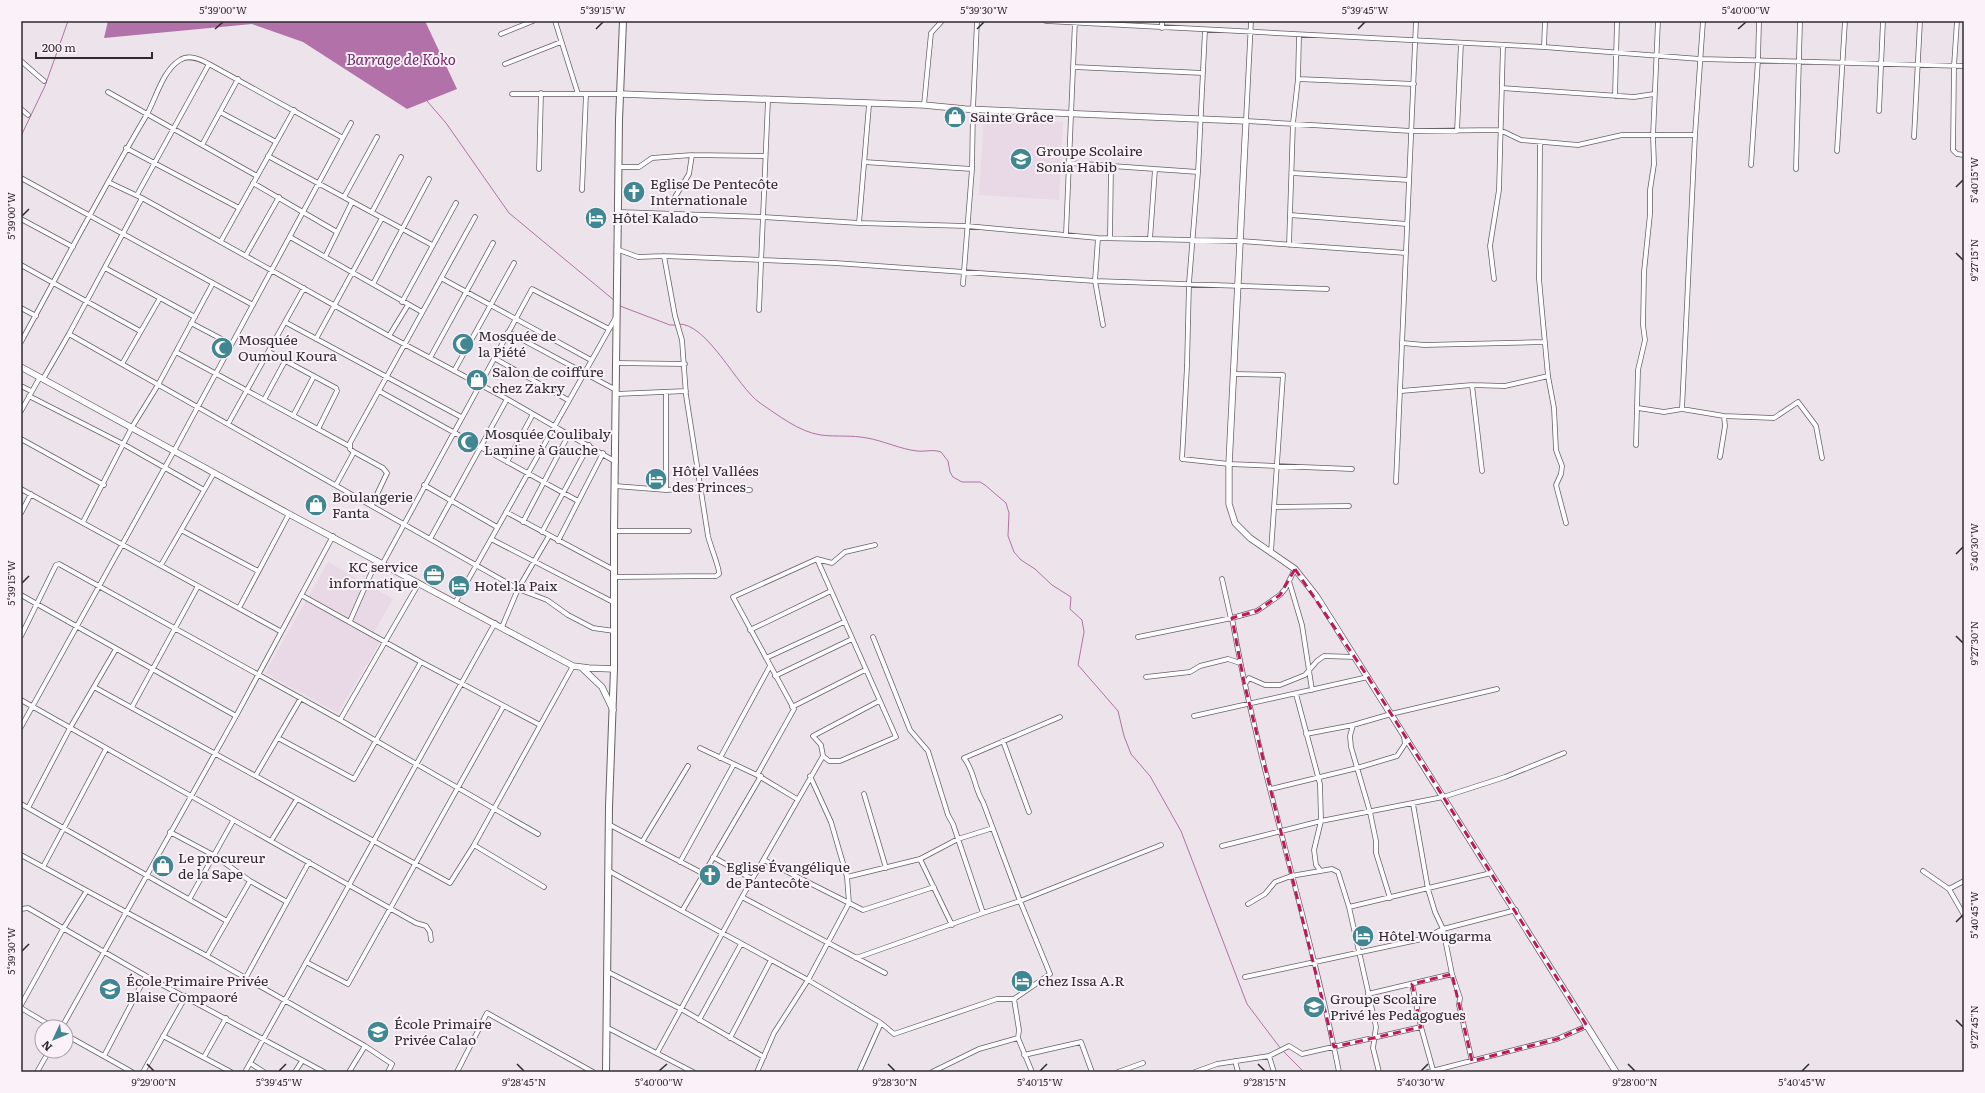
<svg xmlns="http://www.w3.org/2000/svg" width="1985" height="1093" font-family="Literata,serif">
<style>
.built{fill:#e9d8e6}
.water{fill:#b271a8}
.lines{fill:none;stroke-linecap:round;stroke-linejoin:round}
.stream{stroke:#b271a8;stroke-width:1}
.street-casing{stroke:#686067;stroke-width:5.5}
.secondary-casing{stroke:#686067;stroke-width:7}
.primary-casing{stroke:#686067;stroke-width:8}
.street{stroke:#fff;stroke-width:4}
.secondary{stroke:#fff;stroke-width:5.5}
.primary{stroke:#fff;stroke-width:6}
.marked{fill:none;stroke:#c2185b;stroke-width:3;stroke-dasharray:8 5;stroke-linejoin:round}
.ticks{fill:none;stroke:#2e2b2e;stroke-width:1.5}
.labels{text-anchor:middle;stroke-width:4;stroke-linejoin:round;paint-order:stroke}
.poi-label{font-size:14px;fill:#2e2b2e;stroke:#fbf1f9;text-anchor:start}
.water-label{font-size:15px;font-style:italic;fill:#74256b;stroke:#fbf1f9}
.neatline{fill:none;stroke:#2e2b2e;stroke-width:1.5}
.ticks-label{font-size:10px;text-anchor:middle;fill:#2e2b2e}
</style>
<rect width="100%" height="100%" fill="#ede3eb"/>
<path class="built" d="M984 118 1063 122 1059 200 979 195Z
M328 562 393 599 371 637 380 642 338 713 265 673Z"/>
<path class="water" d="M108 21H425L457 89 407 109 303 42 252 24 104 38Z"/>
<g class="lines">
<path class="stream" d="M427 101 446 123 509 213 615 301
M21 136 45 86 68 21
M620 306 670 325H675
M678 324C707 322 737 387 760 403 778 415 799 432 821 435 836 437 852 435 867 438 884 441 900 449 917 451 925 452 933 449 941 452L948 461 950 472 953 477 962 482H980L985 485 1006 503 1009 513 1008 536 1014 552 1021 560 1035 569 1052 585 1071 597 1070 609 1082 620 1084 632 1078 665 1118 711 1124 736 1131 754 1150 776 1181 831 1247 1004 1281 1049
M1283 1051 1304 1072"/>
<g class="street-casing">
<path id="street" d="M555 21 578 94
M1046 21 1544 47 1700 59 1964 66
M1251 21 1246 121 1411 131 1500 130 1521 140 1578 145 1622 135H1695
M1957 21 1954 66 1953 150 1957 154 1964 155
M1162 28V21
M1205 30 1198 172 1189 283 1187 366 1182 459 1229 464 1352 469
M501 34 533 21
M1544 47 1545 21
M21 61 44 81
M505 64 561 42
M1074 67 1203 73
M1298 79 1414 84
M1502 88 1634 97 1654 94
M108 92 257 176
M512 94H621
M1615 96 1617 21
M924 105 931 33 942 21
M21 109 28 115
M1879 111 1883 21
M220 112 276 142
M1457 131 1461 43
M1914 137 1920 21
M1540 142 1539 279 1548 376 1554 408 1556 450 1562 466 1561 474 1556 485 1566 523
M202 145 238 79
M126 148 239 208
M1837 151 1845 21
M268 156 432 245
M864 162 972 169
M1069 163 1198 172
M1751 165 1758 60 1759 21
M619 167H639L652 158 692 155 765 156
M539 169 541 93
M1796 169 1800 21
M1292 173 1409 180
M21 178 253 305
M108 182 142 198 389 336 507 399 616 462
M253 183 337 232
M582 190 586 94
M137 195 209 64 343 138
M344 197 377 137
M672 202 689 174 692 155
M372 212 401 157
M619 212 763 217 859 223 967 226 1098 238 1240 241 1406 253
M1290 215 1407 224
M21 219 73 247
M859 223 869 105
M1066 234 1075 21
M290 237 422 312
M1098 238 1095 281 1103 325
M1110 238 1111 166
M1150 239 1155 169
M221 241 294 110
M1289 245 1293 123 1298 79 1299 35
M619 250 638 257 664 256 835 263 1095 281 1327 289
M246 255 279 197
M325 257 352 202
M21 265 140 331
M105 268 195 317
M441 278 591 360
M1494 279 1490 246 1499 190 1503 45
M373 284 429 179
M963 284 972 169 973 109 977 21
M402 302 456 203
M21 308 36 316
M759 310 768 100
M285 322 461 417
M191 323 231 344
M508 332 616 390
M69 334 518 589 547 600 568 615 593 628 614 631
M389 336 408 305
M316 339 382 218
M21 342C62 267 102 190 146 116 156 99 162 71 180 60 189 54 200 59 209 64
M1403 343 1424 345 1545 342
M176 352 349 446
M269 352 336 388 337 391 318 429
M430 358 493 243
M494 358 568 400
M616 363 685 364
M122 364 160 298
M454 371 514 263
M1234 374 1283 375 1271 552
M43 379 69 334 142 198
M1472 385 1482 471
M21 386 31 391
M379 391 578 501
M1401 391 1472 385 1505 386 1548 376
M666 392V490
M616 394 686 391
M29 396 123 444 204 490
M264 400 285 361
M1638 408 1664 412 1682 409 1724 416 1774 418 1798 402 1816 426 1822 458
M1682 409 1695 135 1703 21
M21 411 40 377
M293 416 314 376
M228 424 304 288
M21 439 104 485
M1636 445 1638 370 1645 340 1643 325 1644 272 1650 214V190L1654 164 1653 136 1658 21
M354 452 383 468 387 473 372 505
M1720 457 1725 426 1724 416
M507 462 533 414
M1396 482 1416 21
M336 485 354 452 350 449V443L475 217
M424 485 497 527
M615 486 666 490 694 488 750 490
M21 489 280 631
M1274 507 1349 506
M506 512 614 570
M21 513 31 494
M83 522 132 427 158 385 213 283
M523 522 569 434
M181 530 258 571
M614 531H689
M542 532 589 445
M430 539 507 399
M491 539 613 602
M558 541 603 453
M817 559 896 737 840 761H829L823 756
M383 563 532 289 609 329
M161 565 214 473
M614 577 716 576 719 574C720 569 710 545 708 536L686 395 682 340 675 316 664 256
M1222 579 1231 619
M1289 581 1302 625 1312 690
M21 595 236 716
M301 595 421 662 540 725
M455 603 616 317
M239 608 289 514
M1232 618C1259 771 1309 920 1339 1072
M350 621 377 560
M502 627 518 589 549 536
M750 630 831 591
M21 636 56 565 59 564 340 720 538 834
M873 637 910 730 928 751 948 815 953 824 983 913
M1138 637 1232 618 1257 611 1280 595 1285 589 1295 569
M766 658 844 622
M775 676 852 639
M1146 677 1190 672 1200 666 1228 659 1240 663
M1245 684 1249 678 1265 685H1280L1305 675 1317 661 1324 656 1355 657
M94 687 450 883 474 845 573 666
M1296 694 1320 784 1321 821 1314 850 1316 865 1320 870
M21 700 416 923 426 926 430 932 431 940
M132 707 198 586
M792 707 865 670
M1194 716 1368 677
M340 720 419 583
M1353 725 1350 736 1351 747 1370 812 1376 841V853L1390 898
M21 727 174 451 351 123
M1306 734 1353 725 1391 714 1497 689
M278 738 354 779 421 662
M1003 741 1029 812
M700 748 757 775 797 799
M720 758 770 666
M256 775 301 698
M757 775 794 709 733 597 817 559 832 563 845 552 875 545
M1271 789 1357 768 1397 756 1405 744 1404 737
M864 794 886 868
M21 804 227 921
M1413 804 1428 889 1435 912 1443 929 1452 974 1460 998 1459 1005 1472 1061
M28 808 70 728 116 649
M610 825 704 874
M170 832 215 856 250 881 287 902
M271 841 297 799
M642 842 688 766
M474 845 544 887
M1222 846 1321 821 1443 797 1505 777 1564 753
M21 855 207 956 365 1046 392 1064 388 1072
M713 857 752 879
M920 859 952 925
M764 860 863 910 934 887
M680 862 734 764
M43 867 106 749
M609 871 808 980 881 1023 894 1034 997 999H1014L1050 974 1020 901 1161 845
M1923 871 1949 889 1964 915
M847 877 920 859 958 839 993 828
M1949 889 1964 881
M742 897 885 973
M190 898 233 821
M1248 904 1265 894 1275 882 1291 876 1332 869 1338 872 1349 907 1376 1027 1373 1048 1379 1072
M1349 907 1491 873
M21 909 28 908 146 976 324 1072
M682 911 761 776
M207 956 250 881
M856 958 983 913 1020 901 983 802C974 788 975 772 964 758L1060 717
M306 962 348 984 503 707
M608 972 681 1009 764 1057
M1245 977 1422 939 1443 929 1516 910
M245 979 309 862
M1368 994 1452 974
M1014 999 1019 1030 1018 1038 1032 1072
M21 1005 63 929 86 892
M21 1008 53 1027
M699 1020 741 944
M62 1027 236 716 333 536
M606 1027 693 1072
M1421 1027 1433 1070
M66 1035 132 1072
M163 1036 231 1072
M730 1038 771 960
M657 1053 742 897 823 756 821 745 813 736 879 701
M1024 1055 1081 1042 1092 1072
M104 1056 146 976
M1269 1056 1274 1072
M204 1057 226 1018
M1235 1061 1238 1072
M250 1063 264 1072
M37 1072 49 1051
M143 1072 186 996
M245 1072 495 623
M295 1072 302 1061
M349 1072 365 1046
M457 1072 487 1013 593 1072
M757 1072 774 1033 808 980 849 903 847 877 831 822 810 776
M859 1072 881 1023
M932 1072 979 1049 1018 1038
M1118 1072 1143 1063
M1195 1072 1217 1064 1269 1056 1289 1046 1302 1054 1421 1027 1412 984
M1428 1072 1557 1039 1587 1026"/>
</g>
<g class="secondary-casing">
<path id="secondary" d="M621 94 924 105 965 109 1246 121 1229 464V504L1235 523 1250 538 1295 569 1317 597 1616 1072
M21 367 289 514 573 666 589 668 614 669
M582 668 602 687 613 710"/>
</g>
<g class="primary-casing">
<path id="primary" d="M606 1072 609 807 614 669V531L619 120 623 21"/>
</g>
<use href="#street" class="street"/>
<use href="#secondary" class="secondary"/>
<use href="#primary" class="primary"/>
</g>
<path class="marked" d="M1295 569 1368 677 1587 1026 1557 1039 1472 1061 1452 974 1412 984 1421 1027 1334 1047 1244 682 1232 618 1257 611 1280 595Z"/>
<path class="ticks" d="M215 29 223 22M596 29 603 22M977 29 984 22M1358 29 1365 22M1738 29 1746 22M1956 187 1963 180M22 216 29 209M1956 253 1963 260M1956 554 1963 547M22 583 29 576M1956 636 1963 643M1956 922 1963 915M22 951 29 944M1956 1020 1963 1027M147 1064 154 1071M517 1064 524 1071M888 1064 895 1071M1258 1064 1265 1071M1628 1064 1635 1071M279 1071 286 1064M659 1071 667 1064M1040 1071 1047 1064M1421 1071 1428 1064M1802 1071 1809 1064"/>
<defs>
<g id="shop-disc" transform="scale(1.15)"><circle r="9.5" fill="#418792" stroke="#fbf1f9"/><path d="M-5-2.5h2.3a2.7 3.5 0 0 1 5.4 0H5L5.5 6h-11ZM-1.5-2.5h3a1.5 2.3 0 0 0-3 0Z" fill="#fff"/></g>
<g id="school-disc" transform="scale(1.15)"><circle r="9.5" fill="#418792" stroke="#fbf1f9"/><path d="M0-5L7-2L0 1L-7-2ZM-4 1L0 2.5L4 1V4Q0 6-4 4Z" fill="#fff"/></g>
<g id="church-disc" transform="scale(1.15)"><circle r="9.5" fill="#418792" stroke="#fbf1f9"/><path d="M-1.2-6h2.4v3.5h3.3v2.4h-3.3V6h-2.4V-.1h-3.3v-2.4h3.3Z" fill="#fff"/></g>
<g id="hotel-disc" transform="scale(1.15)"><circle r="9.5" fill="#418792" stroke="#fbf1f9"/><path d="M-6-4.5h1.5V1H6V5H4.5V3h-9V5H-6ZM-4 0a1.8 1.8 0 1 1 3.6 0ZM.5 0V-2.5h3Q6-2.5 6 0Z" fill="#fff"/></g>
<g id="mosque-disc" transform="scale(1.15)"><circle r="9.5" fill="#418792" stroke="#fbf1f9"/><path d="M3.5-4.9A6 6 0 1 0 3.5 4.9A5 5 0 1 1 3.5-4.9Z" fill="#fff"/></g>
<g id="office-disc" transform="scale(1.15)"><circle r="9.5" fill="#418792" stroke="#fbf1f9"/><path d="M-6-3h4V-5.5h4V-3h4V5H-6ZM-1-4.5V-3h2v-1.5ZM-6 0V1H6V0Z" fill="#fff"/></g>
</defs>
<g fill-rule="evenodd">
<use href="#shop-disc" x="955" y="117"/>
<use href="#school-disc" x="1021" y="159"/>
<use href="#church-disc" x="634" y="192"/>
<use href="#hotel-disc" x="596" y="218"/>
<use href="#mosque-disc" x="463" y="344"/>
<use href="#mosque-disc" x="222" y="348"/>
<use href="#shop-disc" x="477" y="380"/>
<use href="#mosque-disc" x="468" y="442"/>
<use href="#hotel-disc" x="656" y="479"/>
<use href="#shop-disc" x="316" y="505"/>
<use href="#office-disc" x="434" y="575"/>
<use href="#hotel-disc" x="459" y="586"/>
<use href="#shop-disc" x="163" y="866"/>
<use href="#church-disc" x="710" y="875"/>
<use href="#hotel-disc" x="1363" y="936"/>
<use href="#hotel-disc" x="1022" y="981"/>
<use href="#school-disc" x="110" y="989"/>
<use href="#school-disc" x="1314" y="1007"/>
<use href="#school-disc" x="378" y="1032"/>
</g>
<g class="labels">
<g class="poi-label">
<text x="970" y="122">Sainte Grâce</text>
<text x="1036" y="156">Groupe Scolaire<tspan x="1036" dy="16">Sonia Habib</tspan></text>
<text x="650" y="189">Eglise De Pentecôte<tspan x="650" dy="16">Internationale</tspan></text>
<text x="612" y="223">Hôtel Kalado</text>
<text x="478" y="341">Mosquée de<tspan x="478" dy="16">la Piété</tspan></text>
<text x="238" y="345">Mosquée<tspan x="238" dy="16">Oumoul Koura</tspan></text>
<text x="492" y="377">Salon de coiffure<tspan x="492" dy="16">chez Zakry</tspan></text>
<text x="484" y="439">Mosquée Coulibaly<tspan x="484" dy="16">Lamine à Gauche</tspan></text>
<text x="672" y="476">Hôtel Vallées<tspan x="672" dy="16">des Princes</tspan></text>
<text x="332" y="502">Boulangerie<tspan x="332" dy="16">Fanta</tspan></text>
<text x="418" y="572" text-anchor="end">KC service<tspan x="418" dy="16">informatique</tspan></text>
<text x="474" y="591">Hotel la Paix</text>
<text x="178" y="863">Le procureur<tspan x="178" dy="16">de la Sape</tspan></text>
<text x="726" y="872">Eglise Évangélique<tspan x="726" dy="16">de Pantecôte</tspan></text>
<text x="1378" y="941">Hôtel Wougarma</text>
<text x="126" y="986">École Primaire Privée<tspan x="126" dy="16">Blaise Compaoré</tspan></text>
<text x="1038" y="986">chez Issa A.R</text>
<text x="1330" y="1004">Groupe Scolaire<tspan x="1330" dy="16">Privé les Pedagogues</tspan></text>
<text x="394" y="1029">École Primaire<tspan x="394" dy="16">Privée Calao</tspan></text>
</g>
<g class="water-label">
<text x="401" y="65">Barrage de Koko</text>
</g>
</g>
<rect width="1985" height="1093" fill="none" stroke="#fbf1f9" stroke-width="44"/>
<g transform="translate(54 1039) rotate(226)"><circle r="19" fill="#fbf1f9" stroke="#a9a2a8"/>
<path d="M0-3L7 15L0 10L-7 15Z" fill="#418792"/>
<text y="-6" font-size="11" font-weight="bold" text-anchor="middle" fill="#2e2b2e">N</text>
</g>
<path d="M36 52v6h116v-6" fill="none" stroke="#2e2b2e" stroke-width="2"/>
<text x="42" y="52" font-size="12" fill="#2e2b2e" stroke="#fbf1f9" stroke-width="3" paint-order="stroke">200 m</text>
<rect x="22" y="22" width="1941" height="1049" class="neatline"/>
<g class="ticks-label">
<text x="223" y="14">5°39'00"W</text>
<text x="603" y="14">5°39'15"W</text>
<text x="984" y="14">5°39'30"W</text>
<text x="1365" y="14">5°39'45"W</text>
<text x="1746" y="14">5°40'00"W</text>
<text transform="translate(1974 180) rotate(-90)" y="4">5°40'15"W</text>
<text transform="translate(11 216) rotate(-90)" y="4">5°39'00"W</text>
<text transform="translate(1974 260) rotate(-90)" y="4">9°27'15"N</text>
<text transform="translate(1974 547) rotate(-90)" y="4">5°40'30"W</text>
<text transform="translate(11 583) rotate(-90)" y="4">5°39'15"W</text>
<text transform="translate(1974 643) rotate(-90)" y="4">9°27'30"N</text>
<text transform="translate(1974 915) rotate(-90)" y="4">5°40'45"W</text>
<text transform="translate(11 951) rotate(-90)" y="4">5°39'30"W</text>
<text transform="translate(1974 1027) rotate(-90)" y="4">9°27'45"N</text>
<text x="154" y="1086">9°29'00"N</text>
<text x="279" y="1086">5°39'45"W</text>
<text x="524" y="1086">9°28'45"N</text>
<text x="659" y="1086">5°40'00"W</text>
<text x="895" y="1086">9°28'30"N</text>
<text x="1040" y="1086">5°40'15"W</text>
<text x="1265" y="1086">9°28'15"N</text>
<text x="1421" y="1086">5°40'30"W</text>
<text x="1635" y="1086">9°28'00"N</text>
<text x="1802" y="1086">5°40'45"W</text>
</g>
</svg>
